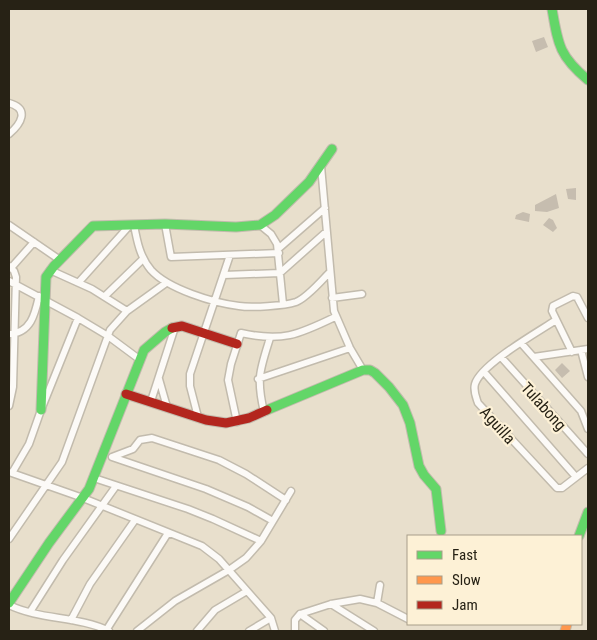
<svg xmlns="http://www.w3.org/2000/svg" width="597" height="640" font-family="'Roboto Condensed',sans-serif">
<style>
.building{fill:#c6bdaf}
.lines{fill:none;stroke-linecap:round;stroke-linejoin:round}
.street-casing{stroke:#c2bbad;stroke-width:9}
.fast-casing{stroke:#c2bbad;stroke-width:11}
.slow-casing{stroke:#c2bbad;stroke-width:11}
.jam-casing{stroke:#c2bbad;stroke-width:11}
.street{stroke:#fcfaf7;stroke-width:6}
.fast{stroke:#63d668;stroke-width:9}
.slow{stroke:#ff974d;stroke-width:9}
.jam{stroke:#b3261e;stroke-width:9}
.labels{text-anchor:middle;stroke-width:4.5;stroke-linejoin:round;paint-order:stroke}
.street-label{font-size:16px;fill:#272215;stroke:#fdf1d6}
</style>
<rect width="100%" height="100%" fill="#e8dfcc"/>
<path class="building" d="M544 37 548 47 536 52 532 41Z
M576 188V200L568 199 566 189Z
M556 194 559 208 547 212 535 211V205Z
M523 212 530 214 529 222 515 219 516 215Z
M549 218 553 220 557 228 553 232 543 225Z
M562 363 570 371 562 378 555 370Z"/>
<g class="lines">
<g class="street-casing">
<path id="street" d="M9 103C30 109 21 124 9 134
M321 166 334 311 350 348 363 370
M165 224 171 257 279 253
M9 225 60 260
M134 225C137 241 140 257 151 270 168 289 214 303 239 306 251 308 284 306 296 302 307 298 322 280 330 272
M260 225 271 234 277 244 283 304
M278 249 325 208
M9 266 14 271 16 277 13 387 9 406
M11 268 34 242
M50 270 92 289 127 311
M224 275 280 273 326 232
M9 281 78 318 108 336 139 359
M79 282 130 225
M105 296 143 259
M332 298 362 294
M556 320C538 332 481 364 475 384 473 391 476 397 478 403L557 488H562L588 468
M9 334C31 333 35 314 39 296
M521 343 581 411 588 429
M581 350 588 377
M572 352 552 311 553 306 573 296 577 297 588 318
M501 357 588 454
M534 357 588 349
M484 372 576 477
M159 379 167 407
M258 379 350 348
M151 401 175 327
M264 412C256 378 260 370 270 338
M198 417 190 386V374L230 255
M237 422 228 380 231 364 241 333C282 342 298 335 335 317
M112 457 133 449 140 440 152 438 219 460 246 474 286 500
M112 457 206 489 248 507 273 521
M9 472 83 498 202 546 219 559 271 618 275 631
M12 473 29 444 41 410 78 318
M94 478 188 509 213 519 261 541
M9 539 62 462 110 330 127 311 166 283
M377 603 380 585
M331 604 374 631
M9 605C40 620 78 616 109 631
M30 612 63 560 116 486
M300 614 324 631
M71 620 90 584 135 520
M107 629 168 533
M137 631 175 601 229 570 246 558 261 541 291 491
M197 631 215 610 247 591
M249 631 271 618
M295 631V620L300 614 331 604 360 599 377 603 408 619"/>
</g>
<g class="fast-casing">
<path id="fast" d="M552 9C558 44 559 56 588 80
M41 410 46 277 54 266 93 226 165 224 236 227 260 225 275 215 309 182 332 149
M267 410 363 370H370L375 373 389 387 403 405 410 423 419 466 424 475 436 489 441 531
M579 536 588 512
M9 603 49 543 89 489 144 350 165 332 172 328"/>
</g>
<g class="slow-casing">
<path id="slow" d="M565 631 567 624"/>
</g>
<g class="jam-casing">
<path id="jam" d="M172 328 182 326 237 344
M126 394 206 420 226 423 249 418 267 410"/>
</g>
<use href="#street" class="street"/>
<use href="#fast" class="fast"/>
<use href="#slow" class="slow"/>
<use href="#jam" class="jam"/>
</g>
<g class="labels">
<g class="street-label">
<text transform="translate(544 406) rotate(48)" y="6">Tulabong</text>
<text transform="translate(498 425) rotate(48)" y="6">Aguilla</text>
</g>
</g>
<rect width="597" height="640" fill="none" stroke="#272215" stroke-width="20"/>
<rect x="407" y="535" width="175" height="90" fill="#fdf1d6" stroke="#a79e89"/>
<rect x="417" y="551" width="25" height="8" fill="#63d668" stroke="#a79e89"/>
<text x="452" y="560" font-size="15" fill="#272215">Fast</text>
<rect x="417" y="576" width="25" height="8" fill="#ff974d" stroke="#a79e89"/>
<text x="452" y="585" font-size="15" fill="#272215">Slow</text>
<rect x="417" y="601" width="25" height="8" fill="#b3261e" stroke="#a79e89"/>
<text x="452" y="610" font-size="15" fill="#272215">Jam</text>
</svg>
